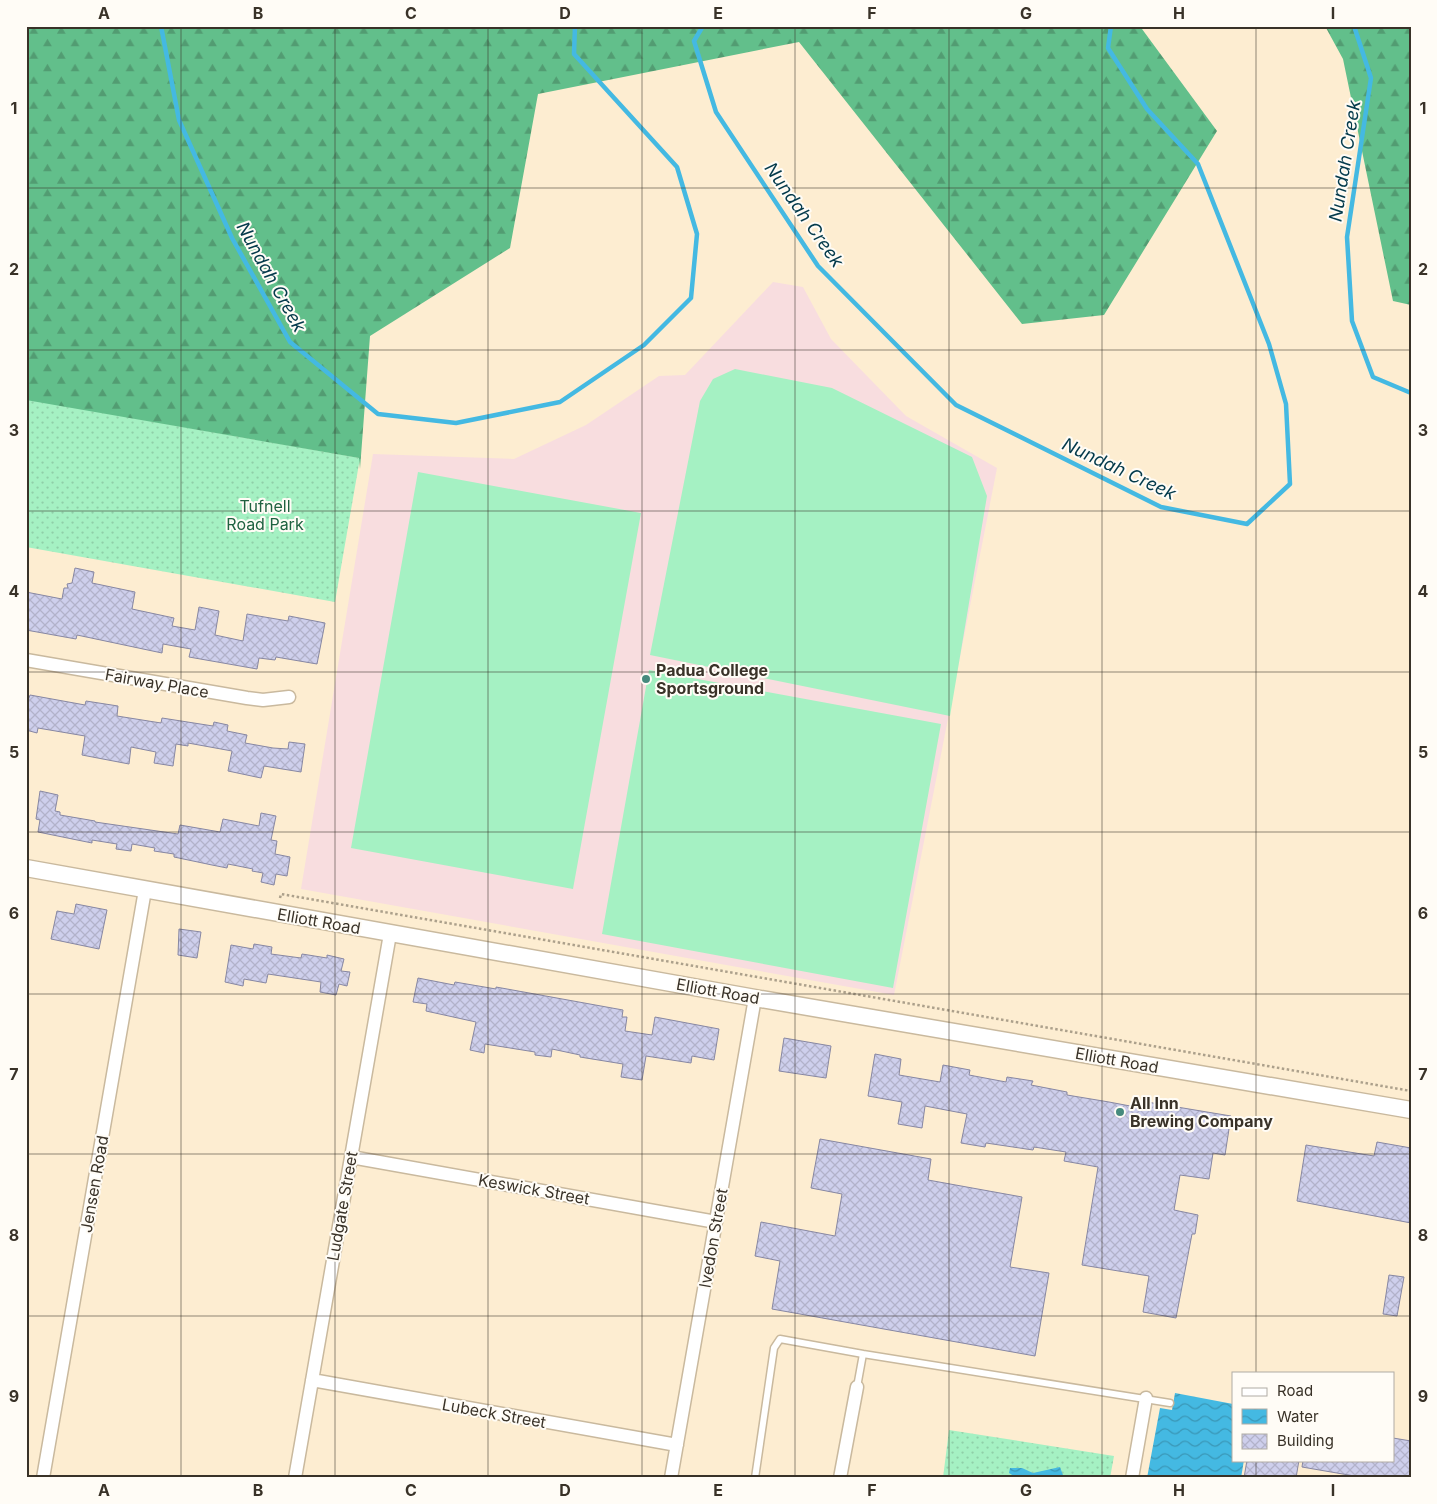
<svg xmlns="http://www.w3.org/2000/svg" width="1437" height="1504" font-family="Inter,sans-serif">
<style>
.education{fill:#f8dddf}
.grass{fill:url(#grass-dots)}
.forest{fill:url(#forest-firs)}
.pitch{fill:#a5f1c3}
.water{fill:url(#water-waves)}
.lines{fill:none;stroke-linecap:round;stroke-linejoin:round}
.stream{stroke:#44b9e2;stroke-width:4.5}
.building{fill:url(#building-cross-hatch);stroke:#8787a2}
.service-casing{stroke:#c9b99e;stroke-width:9}
.minor-casing{stroke:#c9b99e;stroke-width:15}
.tertiary-casing{stroke:#c9b99e;stroke-width:19}
.path{stroke:#aca08b;stroke-width:2.5;stroke-dasharray:2.5 2.5;stroke-linecap:butt}
.service{stroke:#fff;stroke-width:6}
.minor{stroke:#fff;stroke-width:12}
.tertiary{stroke:#fff;stroke-width:16}
.grid{fill:none;stroke:#393228;stroke-width:1;stroke-opacity:0.55}
.poi-dot{fill:#468a7d;stroke:#fffcf6;stroke-width:2}
.labels{text-anchor:middle;stroke-width:4;stroke-linejoin:round;paint-order:stroke}
.park-label{font-size:16px;fill:#1f6240;stroke:#fffcf6}
.poi-label{font-size:16px;font-weight:bold;fill:#393228;stroke:#fffcf6;text-anchor:start}
.street-label{font-size:16px;fill:#393228;stroke:#fffcf6}
.water-label{font-size:18px;font-style:italic;fill:#043a4b;stroke:#fffcf6}
.neatline{fill:none;stroke:#393228;stroke-width:2}
.grid-label{font-size:16px;text-anchor:middle;font-weight:bold;fill:#393228}
</style>
<defs>
<pattern id="grass-dots" width="8" height="8" patternUnits="userSpaceOnUse" patternTransform="scale(1.25)"><rect width="8" height="8" fill="#a5f1c3"/><path d="M2 2h.1M6 6h.1" fill="none" stroke="#8fcfa8" stroke-width="1.8" stroke-linecap="round"/></pattern>
<pattern id="forest-firs" width="22" height="20" patternUnits="userSpaceOnUse" patternTransform="scale(1.25)"><rect width="22" height="20" fill="#62bf8b"/><path d="M5 1l3.5 6h-7zM16 11l3.5 6h-7z" fill="#529c72"/></pattern>
<pattern id="water-waves" width="16" height="10" patternUnits="userSpaceOnUse" patternTransform="scale(1.25)"><rect width="16" height="10" fill="#44b9e2"/><path d="M0 5q4-4 8 0t8 0" fill="none" stroke="#3a97b7"/></pattern>
<pattern id="building-cross-hatch" width="8" height="8" patternUnits="userSpaceOnUse" patternTransform="scale(1.25)"><rect width="8" height="8" fill="#cecfec"/><path d="M0 0l8 8M0 8l8-8" fill="none" stroke="#b2b2ca"/></pattern>
</defs>
<rect width="100%" height="100%" fill="#fdedd1"/>
<path class="education" d="M773 282 803 287 831 339 906 416 997 468 894 995 301 889 373 454 514 459 586 425 659 376 685 375Z"/>
<path class="grass" d="M26 399 360 458 335 602 26 547Z
M949 1430 1114 1456 1110 1478H943Z"/>
<path class="forest" d="M26 26H1145L1142 29 1217 131 1104 315 1022 324 799 42 538 94 510 248 370 336 360 469 359 458 26 400Z
M1325 26H1411V305L1393 301 1343 59Z"/>
<path class="pitch" d="M735 369 832 388 972 457 987 496 950 716 650 655 700 401 713 379Z
M418 472 641 513 573 889 351 848Z
M649 670 941 724 893 988 602 934Z"/>
<path class="water" d="M1175 1393 1233 1404V1460H1244L1241 1478H1147L1160 1408 1172 1410Z
M1060 1467 1064 1478H1017L1009 1473 1010 1468H1022L1033 1473Z"/>
<g class="lines">
<path class="stream" d="M161 26 179 120 232 238 290 342 378 414 456 423 560 402 644 345 691 298 697 234 677 167 574 54 575 26
M703 26 694 41 716 112 818 266 956 405 1161 507 1247 524 1290 484 1286 404 1269 344 1198 164 1147 109 1108 48 1111 26
M1354 26 1371 78 1347 237 1352 321 1373 377 1411 393"/>
</g>
<path class="building" d="M75 568 94 572 92 583 135 592 132 609 174 618 172 626 195 630 199 607 219 611 215 635 243 641 247 614 288 621 289 616 325 623 317 664 276 657 275 660 259 658 257 669 189 657 191 649 163 644 162 653 77 635 76 639 26 630V592L62 599 64 588H68L67 584 72 583Z
M30 695 85 705 86 701 118 706 117 716 161 723 162 718 213 726 214 722 228 725 227 731 247 735 245 743 273 748 288 749 289 742 305 744 301 772 264 766 261 778 228 771 232 751 188 743V746L176 744 173 766 154 763 156 752 131 747 129 764 82 755 85 736 38 728 37 733 26 730V698H29Z
M40 791 58 795 55 811 60 812V815L95 821V822L178 834 180 825 220 832 223 819 259 826 261 813 276 816 271 840 277 841 275 854 290 857 287 876 276 874 274 885 261 882 263 873 252 871 253 869 228 864 227 868 212 865 174 857V854L154 851 155 848 132 844 131 851 116 849 117 844 92 840V843L38 832 40 820 36 819Z
M76 904 107 910 99 949 51 939 57 911 74 914Z
M179 929 201 932 197 958 178 955Z
M254 944 272 947 271 954 301 958 302 954 327 958V955L344 959 341 971 350 972 347 986 339 984 336 995 320 992 321 982 268 974 266 983 244 979 243 986 225 982 231 945 253 949Z
M418 978 454 985 455 982 496 989V987L623 1010 622 1017H627L625 1031 652 1035 655 1017 719 1029 714 1060 692 1056 691 1063 646 1056 642 1080 621 1077 623 1064 580 1057V1055L552 1049 551 1057 535 1055V1052L485 1044 484 1053 470 1050 476 1022 426 1011 427 1004 413 1002Z
M784 1038 831 1046 826 1078 779 1071Z
M875 1054 901 1059 899 1075 940 1082 943 1065 970 1070 969 1075 1006 1082 1007 1077 1033 1081 1031 1085 1067 1092V1095L1109 1102 1146 1109 1147 1102 1231 1116 1225 1155 1213 1153 1209 1179 1180 1175 1174 1210 1198 1215 1195 1234H1192L1176 1318 1143 1312 1149 1276 1082 1265 1098 1167 1064 1161 1066 1152 1034 1147 1033 1150 986 1143 985 1147 961 1143 967 1114 925 1106 922 1128 898 1124 902 1102 868 1096Z
M820 1139 931 1159 928 1180 1022 1197 1010 1267 1049 1273 1035 1356 772 1309 780 1261 755 1256 761 1222 835 1236 842 1194 811 1188Z
M1377 1142 1411 1148V1223L1297 1201 1306 1145 1374 1156Z
M1389 1275 1404 1277 1397 1316 1383 1314Z
M1393 1438 1411 1441V1478H1366L1302 1467 1303 1460H1393Z
M1247 1460H1299L1296 1478H1244Z"/>
<g class="lines">
<g class="service-casing">
<path id="service" d="M857 1387 863 1354 1170 1403
M755 1478 774 1348 780 1339 863 1354"/>
</g>
<g class="minor-casing">
<path id="minor" d="M26 660 247 698 263 700 289 697
M351 1157 716 1222
M312 1380 677 1445
M43 1478 145 890
M295 1478 390 934
M671 1478 755 998
M840 1478 857 1387
M1132 1478 1146 1398"/>
</g>
<g class="tertiary-casing">
<path id="tertiary" d="M26 868 755 998 1411 1110"/>
</g>
<path class="path" d="M280 898 281 894 1411 1091"/>
<use href="#service" class="service"/>
<use href="#minor" class="minor"/>
<use href="#tertiary" class="tertiary"/>
</g>
<path class="grid" d="M181 26V1478M335 26V1478M488 26V1478M642 26V1478M795 26V1478M949 26V1478M1102 26V1478M1256 26V1373M26 188H1411M26 350H1411M26 511H1411M26 672H1411M26 832H1411M26 994H1411M26 1154H1411M26 1316H1411M1256 1460V1478"/>
<g class="poi-dot">
<circle cx="646" cy="679" r="5"/>
<circle cx="1120" cy="1112" r="5"/>
</g>
<g class="labels">
<g class="park-label">
<text x="265" y="512">Tufnell<tspan x="265" dy="18">Road Park</tspan></text>
</g>
<g class="poi-label">
<text x="656" y="676">Padua College<tspan x="656" dy="18">Sportsground</tspan></text>
<text x="1130" y="1109">All Inn<tspan x="1130" dy="18">Brewing Company</tspan></text>
</g>
<g class="street-label">
<text transform="translate(157 683) rotate(10)" y="6">Fairway Place</text>
<text transform="translate(319 921) rotate(10)" y="6">Elliott Road</text>
<text transform="translate(718 991) rotate(10)" y="6">Elliott Road</text>
<text transform="translate(1117 1060) rotate(10)" y="6">Elliott Road</text>
<text transform="translate(94 1184) rotate(-80)" y="6">Jensen Road</text>
<text transform="translate(534 1189) rotate(10)" y="6">Keswick Street</text>
<text transform="translate(342 1206) rotate(-80)" y="6">Ludgate Street</text>
<text transform="translate(713 1238) rotate(-80)" y="6">Ivedon Street</text>
<text transform="translate(494 1413) rotate(10)" y="6">Lubeck Street</text>
</g>
<g class="water-label">
<text transform="translate(1345 161) rotate(-81)" y="6">Nundah Creek</text>
<text transform="translate(804 215) rotate(55)" y="6">Nundah Creek</text>
<text transform="translate(271 277) rotate(61)" y="6">Nundah Creek</text>
<text transform="translate(1119 469) rotate(25)" y="6">Nundah Creek</text>
</g>
</g>
<rect width="1437" height="1504" fill="none" stroke="#fffcf6" stroke-width="55"/>
<rect x="1232" y="1372" width="162" height="90" fill="#fffcf6" stroke="#b0aba4"/>
<rect x="1242" y="1388" width="25" height="8" fill="#ffffff" stroke="#b0aba4"/>
<text x="1277" y="1396" font-size="15" fill="#393228">Road</text>
<rect x="1242" y="1409" width="25" height="15" fill="url(#water-waves)" stroke="#b0aba4"/>
<text x="1277" y="1422" font-size="15" fill="#393228">Water</text>
<rect x="1242" y="1434" width="25" height="15" fill="url(#building-cross-hatch)" stroke="#b0aba4"/>
<text x="1277" y="1446" font-size="15" fill="#393228">Building</text>
<rect x="28" y="28" width="1382" height="1448" class="neatline"/>
<g class="grid-label">
<text x="104" y="19">A</text>
<text x="258" y="19">B</text>
<text x="411" y="19">C</text>
<text x="565" y="19">D</text>
<text x="718" y="19">E</text>
<text x="872" y="19">F</text>
<text x="1026" y="19">G</text>
<text x="1179" y="19">H</text>
<text x="1333" y="19">I</text>
<text x="14" y="114">1</text>
<text x="1423" y="114">1</text>
<text x="14" y="275">2</text>
<text x="1423" y="275">2</text>
<text x="14" y="436">3</text>
<text x="1423" y="436">3</text>
<text x="14" y="597">4</text>
<text x="1423" y="597">4</text>
<text x="14" y="758">5</text>
<text x="1423" y="758">5</text>
<text x="14" y="919">6</text>
<text x="1423" y="919">6</text>
<text x="14" y="1080">7</text>
<text x="1423" y="1080">7</text>
<text x="14" y="1241">8</text>
<text x="1423" y="1241">8</text>
<text x="14" y="1402">9</text>
<text x="1423" y="1402">9</text>
<text x="104" y="1496">A</text>
<text x="258" y="1496">B</text>
<text x="411" y="1496">C</text>
<text x="565" y="1496">D</text>
<text x="718" y="1496">E</text>
<text x="872" y="1496">F</text>
<text x="1026" y="1496">G</text>
<text x="1179" y="1496">H</text>
<text x="1333" y="1496">I</text>
</g>
</svg>
